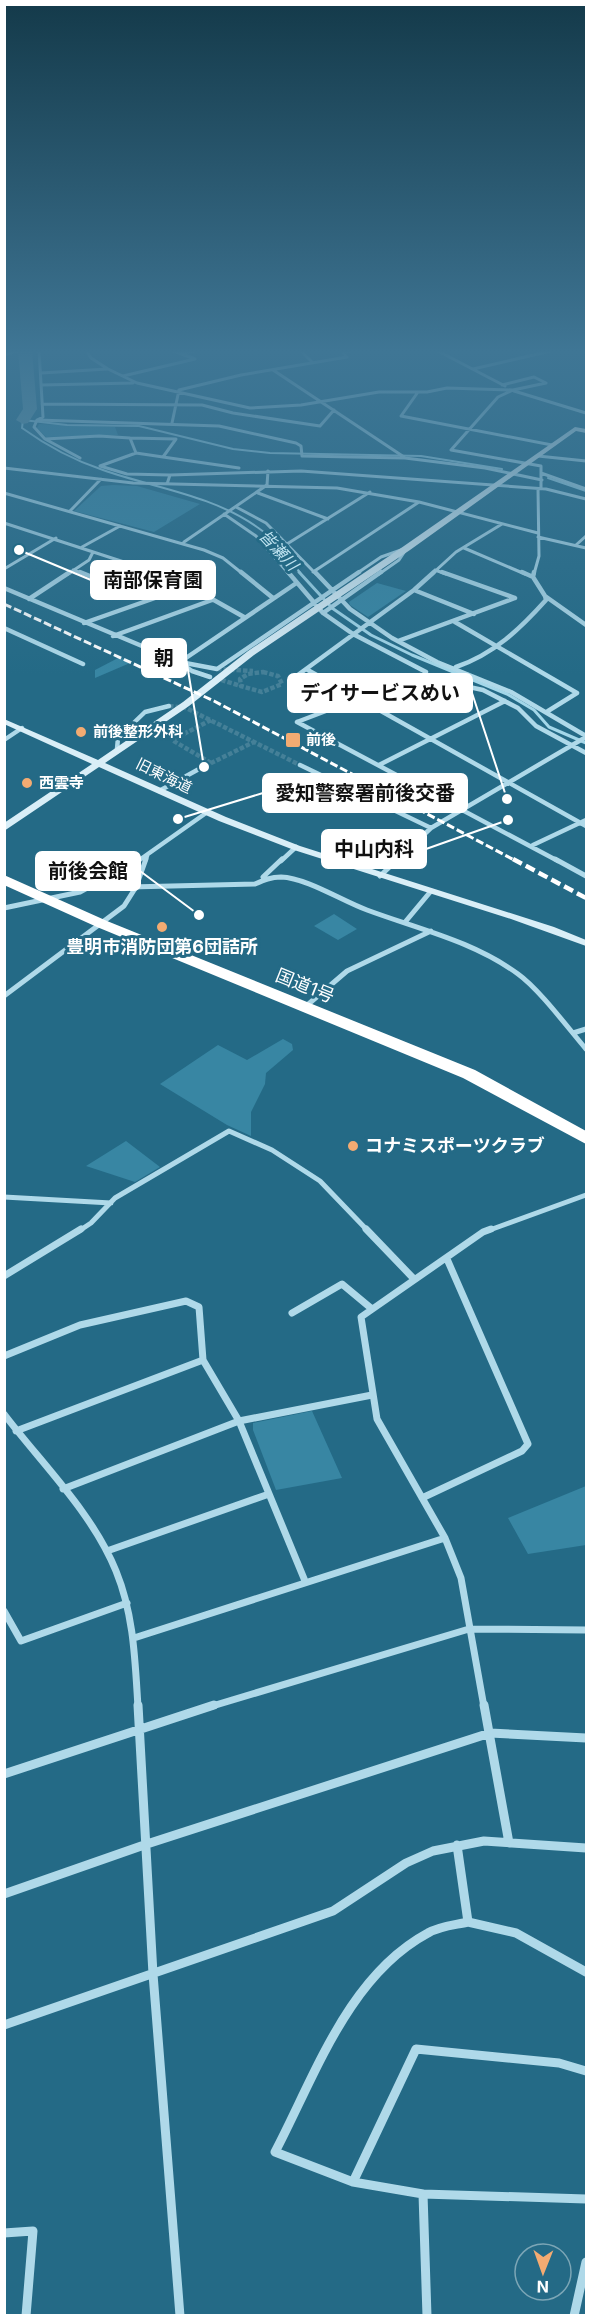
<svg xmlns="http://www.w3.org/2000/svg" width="591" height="2320" font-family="Inter,'Noto Sans JP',sans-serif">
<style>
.green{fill:#3886a3}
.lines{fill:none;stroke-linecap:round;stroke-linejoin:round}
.stream-far1{stroke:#a3d7e9;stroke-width:2}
.stream{stroke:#a3d7e9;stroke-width:3}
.river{fill:#6998aa;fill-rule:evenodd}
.street-tunnel{stroke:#458098;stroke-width:4.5;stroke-dasharray:4.5 2;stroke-linecap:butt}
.street-far4{stroke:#afd9e9;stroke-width:3}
.street-far3{stroke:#afd9e9;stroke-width:4.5}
.street-far2{stroke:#afd9e9;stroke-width:5}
.street-far1{stroke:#afd9e9;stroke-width:7}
.street{stroke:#afd9e9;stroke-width:9}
.secondary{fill:#d9eef7;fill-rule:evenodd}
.highway{fill:#fff;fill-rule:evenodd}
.rail-far1{stroke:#fff;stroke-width:3;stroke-dasharray:8 3;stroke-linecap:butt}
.rail{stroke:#fff;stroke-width:4.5;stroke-dasharray:10 4.5;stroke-linecap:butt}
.poi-dot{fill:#f3ab72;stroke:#246a86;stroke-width:2}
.labels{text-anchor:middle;stroke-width:6;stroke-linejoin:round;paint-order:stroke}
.far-poi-label{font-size:15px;font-weight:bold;fill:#fff;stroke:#246a86;text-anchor:start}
.far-street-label{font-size:15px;fill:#fff;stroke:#246a86}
.far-water-label{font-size:16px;font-style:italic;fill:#c1e5f2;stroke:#246a86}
.poi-label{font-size:18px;font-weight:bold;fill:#fff;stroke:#246a86}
.street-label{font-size:18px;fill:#fff;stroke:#246a86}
.leader{fill:none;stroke:#fff;stroke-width:2}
.callout-dot{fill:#fff;stroke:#246a86;stroke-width:2}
.callout{fill:#fff;stroke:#fff;stroke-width:2}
.callout-label{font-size:20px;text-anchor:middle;font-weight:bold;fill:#111}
</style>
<rect width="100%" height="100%" fill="#246a86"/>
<path class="green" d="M39 424 115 427 118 435 46 437 37 428Z
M113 485 137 486 200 504 154 532 74 511 101 486Z
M377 583 406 591 368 617 350 605 349 602Z
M120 657 130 663 95 678V670Z
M334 914 357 929 338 940 314 926Z
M283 1039 292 1044 293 1050 266 1073 265 1084 251 1112V1136L227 1125 160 1084 218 1045 247 1060Z
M126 1141 160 1167 135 1182 86 1166Z
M312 1411 342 1478 276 1490 253 1430V1423Z
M586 1486V1545L528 1554 508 1518Z"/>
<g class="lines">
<path class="stream-far1" d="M548 478 586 491
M301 574C288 557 275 539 257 527 212 495 154 488 103 470 73 460 47 446 22 428L23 420 67 425 139 426 233 449 270 453 421 456 502 469"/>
<path class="stream" d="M299 572 332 608 371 635 412 655 507 694 534 710 549 727 586 743"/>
<path class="river" d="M18 350H32L37 409 28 423 23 424 16 420 23 409Z"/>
<path class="street-tunnel" d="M217 669 253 671
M263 672 278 676 282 684 262 692 241 686 240 679 248 674Z
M215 678 241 686
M169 706 186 708 300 765
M211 720 172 740 211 763
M199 769 254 742"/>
<path class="street-far4" d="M39 350 43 417 37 420 219 426 296 443 301 446 302 456 405 458 485 468 542 480
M86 350 91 358 108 369 137 383 250 408 301 405 379 392H427L447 388 513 390
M300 350 312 362
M436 350 505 386
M184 353 198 350
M4 355 20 350
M473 369 555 350
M273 370 404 457
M41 373 107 369
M123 376 195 359 171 350
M41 385 133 383
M502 385 534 377 546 383 513 390 498 397 451 450 541 466V488L538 489 539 556 534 574
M179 390 241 375 347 357 343 353 352 350
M514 391 586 413
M418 392 401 416 552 445
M42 404 202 405 233 413 320 426 334 410
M37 420 34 427 45 439 80 458
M172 423 179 390
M130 438 176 439 163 457 136 453Z
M45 439 99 436 130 438
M136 453 100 466 127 474 170 475
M538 456 586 461
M163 457 239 468
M4 468 133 483 337 488 419 502 538 533
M541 473 586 489
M167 484 170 475 301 471 546 489 586 499
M4 493 204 550 223 558 243 574
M258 493 328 519
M236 507 266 523 316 574
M70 511 101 479
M224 514 256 536 289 574
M4 523 161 574
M538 537 586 548
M184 542 267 485 268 471
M287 544 370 492
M576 545 586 536
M82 547 120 526
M464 548 525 574
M4 569 56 538
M73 570 84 574
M435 570 446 574
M313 572 419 502
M68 574 89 560 93 552
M356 574 381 557 401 550
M379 574 399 560 405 551
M432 574 456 552 502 524"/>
<path class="street-far3" d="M80 572 149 600
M157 572 189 586 244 617
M241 572 273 598
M288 572 323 613 353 634 426 672
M315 572 350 609 392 638 437 662 511 692 586 736
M442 572 515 598
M522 572 533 577 545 596 586 625
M533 577 534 572
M4 588 180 662 217 669 359 572
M414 590 474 614
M29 599 70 572
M323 613 381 572
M455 622 577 693 548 711
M84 623 189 586
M4 628 83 664
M113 636 212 600
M398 641 515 598
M180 662 295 584
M182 664 192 671 210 677
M456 667C494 654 520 629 546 600L545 596
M306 669 586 826
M418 676 483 690 518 708 536 726 586 753
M291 680 414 590 434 572
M297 722 558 861
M297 722 420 675
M4 740 22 728
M117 749 118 738 145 712 169 706
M300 765 431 828
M379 765 505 701
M159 791 199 769
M533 845 586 820
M138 861 206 813
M145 861 147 856
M281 861 296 847
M396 861 431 828 586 737"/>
<path class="street-far2" d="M555 859 586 876
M380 876 398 859
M263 877 282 859
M88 888 255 884C264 880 271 877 281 877 307 878 342 901 367 910 418 929 473 941 518 974 539 989 568 1028 586 1049
M4 908 80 892 140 859
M406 921 431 891
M4 996 124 906 136 887 146 859
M305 1007 347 971 431 931
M573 1033 586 1029
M4 1197 111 1203
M79 1231 91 1223 115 1198 229 1131 272 1150 320 1181 368 1231
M487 1231 586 1195"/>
<path class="street-far1" d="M366 1229 414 1279
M4 1276 81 1229
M292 1313 342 1284 372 1309
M4 1356 80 1325 186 1301 199 1307 203 1360 239 1421 305 1581
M4 1414C42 1464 92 1512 116 1571 134 1615 135 1661 138 1707
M16 1431 203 1360
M63 1489 239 1421 372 1395
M422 1498 522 1451 528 1444 447 1259
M107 1551 269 1494
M4 1611 21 1641 127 1603
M134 1638 445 1538
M209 1707 469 1629 586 1630
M484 1707 461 1578 445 1538 377 1419 361 1317 483 1232 491 1229"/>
<path class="street" d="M138 1705 153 1974 180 2316
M484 1705 509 1843
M4 1774 214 1705
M4 1894 147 1844 490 1733 586 1738
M468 1922 516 1933 586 1972
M4 2025 333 1911 406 1863 433 1851 484 1841 586 1848
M353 2182 416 2049 559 2063 586 2071
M423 2194 586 2199
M4 2233 33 2231 26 2316
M427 2316 423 2194 353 2182 275 2152C315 2076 348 1976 428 1933 440 1926 455 1925 468 1922L457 1845
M574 2316 586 2262"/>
<path class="secondary" d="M575 427 586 429V433L576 431 410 550 254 655 189 706 105 763 226 817 300 846 554 927 586 940V946L511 919 294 850 219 821 99 767 4 831V823L92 764 4 724V719L98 760 183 702 248 651 404 546Z"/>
<path class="highway" d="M4 875 107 921 475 1070 586 1131V1144L463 1078 97 927 4 885Z"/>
<path class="rail-far1" d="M4 604 214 701 516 861"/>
<path class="rail" d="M513 859 586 898"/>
</g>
<linearGradient id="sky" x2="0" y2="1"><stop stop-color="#143a4a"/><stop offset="0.52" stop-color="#3f7695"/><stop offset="1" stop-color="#3f7695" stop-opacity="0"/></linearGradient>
<rect width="591" height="675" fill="url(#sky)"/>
<g class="poi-dot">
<circle cx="81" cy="732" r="6"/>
<rect x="285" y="732" width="16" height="16" rx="3"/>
<circle cx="27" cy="783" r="6"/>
<circle cx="162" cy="927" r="6"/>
<circle cx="353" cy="1146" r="6"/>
</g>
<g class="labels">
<g class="far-poi-label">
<text x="93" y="737">前後整形外科</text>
<text x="306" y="745">前後</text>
<text x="39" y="788">西雲寺</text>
</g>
<g class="far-street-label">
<text transform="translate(164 776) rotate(26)" y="5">旧東海道</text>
</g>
<g class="far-water-label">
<text transform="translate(279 550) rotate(47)" y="6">皆瀬川</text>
</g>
<g class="poi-label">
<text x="162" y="953">豊明市消防団第6団詰所</text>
<text x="365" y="1152" text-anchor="start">コナミスポーツクラブ</text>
</g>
<g class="street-label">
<text transform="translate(305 986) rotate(22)" y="6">国道1号</text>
</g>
</g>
<path class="leader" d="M19 550L91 580M204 767L186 658M507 799L472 693M178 819L263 793M508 820L426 849M199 915L140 871"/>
<g class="callout-dot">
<circle cx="19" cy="550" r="6"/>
<circle cx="204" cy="767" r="6"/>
<circle cx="507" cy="799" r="6"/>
<circle cx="178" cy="819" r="6"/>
<circle cx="508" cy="820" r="6"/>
<circle cx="199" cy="915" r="6"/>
</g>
<g class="callout">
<rect x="91" y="561" width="124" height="38" rx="6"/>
<rect x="142" y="639" width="44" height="38" rx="6"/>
<rect x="288" y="674" width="184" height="38" rx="6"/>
<rect x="263" y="774" width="204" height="38" rx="6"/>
<rect x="322" y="830" width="104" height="38" rx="6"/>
<rect x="36" y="852" width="104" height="38" rx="6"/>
</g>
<g class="callout-label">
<text x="153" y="587">南部保育園</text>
<text x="164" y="665">朝</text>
<text x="380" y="700">デイサービスめい</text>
<text x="365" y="800">愛知警察署前後交番</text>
<text x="374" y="856">中山内科</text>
<text x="88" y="878">前後会館</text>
</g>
<rect width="591" height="2320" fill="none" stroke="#ffffff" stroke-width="12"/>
<g transform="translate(543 2272) rotate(181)"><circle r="28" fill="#246a86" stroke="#7ca6b6" stroke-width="1.5"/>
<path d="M0-4.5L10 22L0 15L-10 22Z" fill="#f3ab72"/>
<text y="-9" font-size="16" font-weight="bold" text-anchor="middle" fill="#ffffff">N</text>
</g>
</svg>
